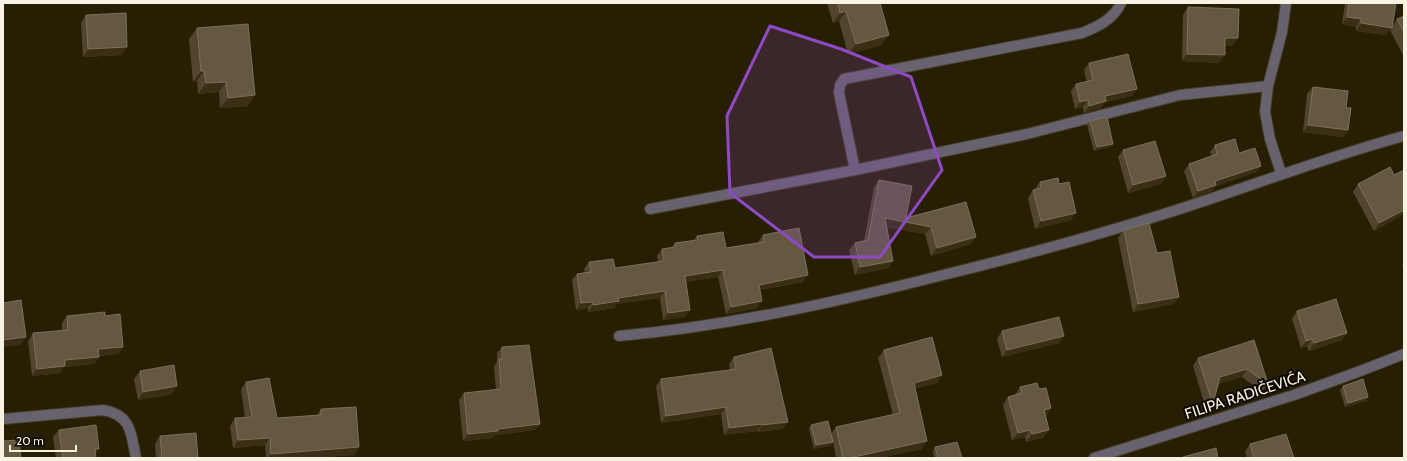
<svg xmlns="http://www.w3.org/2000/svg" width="1407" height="461" font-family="Cabin,sans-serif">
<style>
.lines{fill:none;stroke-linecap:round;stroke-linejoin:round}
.minor-casing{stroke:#443d23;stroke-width:12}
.minor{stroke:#68626e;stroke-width:10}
.wall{fill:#52452d}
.shaded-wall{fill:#3a2e14}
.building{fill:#645840;stroke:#7b705a}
.marked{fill:#8e4ac4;fill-opacity:0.2;stroke:#8e4ac4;stroke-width:3;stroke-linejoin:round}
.labels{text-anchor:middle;stroke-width:4;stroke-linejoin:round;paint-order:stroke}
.street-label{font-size:15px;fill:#f7f2e2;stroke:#0d0902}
</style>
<rect width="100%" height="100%" fill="#271f04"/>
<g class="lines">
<g class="minor-casing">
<path id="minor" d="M855 170 839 93 840 85 844 79 1082 33C1097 27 1114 19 1121 3
M1281 173 1270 139 1265 112 1268 86 1282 32 1286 3
M650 209 855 170 1027 134 1180 95 1268 86
M619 336C729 326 837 302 943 275 1017 257 1091 237 1164 214 1244 189 1322 158 1404 136
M3 419 103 410C132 415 131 434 136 458
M1094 458 1294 395 1355 373 1404 354"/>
</g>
<use href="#minor" class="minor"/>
</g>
<path class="wall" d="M827 3H880L882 45 848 54 839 21 833 23Z
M1345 3H1396L1392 27 1397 19 1404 16V57L1390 30 1386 35 1356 31V27L1342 24Z
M1188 7 1232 46 1225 45 1219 63 1182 61 1183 15Z
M86 15 122 55 83 57 81 23Z
M197 28 248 106 220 108 219 92 198 94 197 81 193 82 189 39Z
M1089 63 1137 89 1132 96 1105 102 1101 108 1084 113 1083 107 1075 109 1071 91 1076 84 1087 82 1084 70Z
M1313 87 1346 108 1348 130 1343 137 1303 132 1307 94Z
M1090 121 1113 144 1110 147 1094 151 1087 125Z
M1215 145 1239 153 1261 166 1256 172 1216 186 1212 191 1193 198 1184 171 1189 164 1212 156 1210 152Z
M1123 150 1166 176 1160 184 1128 193 1118 157Z
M1404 170V214L1374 231 1353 192 1358 184 1394 175Z
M879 180 906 218 966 202 971 244 931 256 925 234 886 227 893 261 888 268 855 275 849 250 855 243 864 241 874 187Z
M1040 182 1059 184 1071 220 1035 229 1028 198 1033 190H1034Z
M1124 230 1157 253 1179 297 1173 304 1133 312 1118 238Z
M763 235 803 282 760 290 757 308 726 314 718 277 686 282 685 317 663 320 660 298 616 304 614 308 588 312V308L576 310 572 280 577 274 585 272 584 269 589 262 615 268 658 262 657 256 662 249 672 247 675 243 694 240 697 236 726 248 758 243V242Z
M1404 261V269L1402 264Z
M1297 311 1347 333 1342 340 1309 351 1307 346 1301 348 1292 319Z
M67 316H105L123 347 118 354 99 356V357L94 364 64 367 60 373 32 376 28 341 33 333 62 331V323Z
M1002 331 1059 343 1002 357 997 339Z
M1254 340 1268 384 1262 392 1242 377 1218 384 1213 404 1207 412 1193 366 1198 358Z
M502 347 540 424 535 430 495 435 493 438 463 441 459 400 464 393 496 390 494 366 497 362V353Z
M884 350 942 375 937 383 915 388 922 449 879 458H836L833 442 830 446 814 449 809 429 811 425 831 434 836 427 893 415 878 358Z
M734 357 783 429 758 432 757 431 724 435 721 414 661 423 656 386 661 379 730 370 729 364Z
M140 371 172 394 138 400 134 379Z
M246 382 277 418 317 415 321 409 359 447 354 455 306 458H266L265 445 233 448 230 426 235 418H245L241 389Z
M1343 386 1368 397 1366 401 1345 407 1340 390Z
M1020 387 1039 389 1051 408 1046 416 1044 437 1026 442 1025 437 1012 440 1003 405 1008 397 1015 395Z
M59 430 96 454V458H56L53 437Z
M160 436 198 458H156L155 444Z
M1250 444 1294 458H1247L1245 452Z
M935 447 962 458H934L933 451Z"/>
<path class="shaded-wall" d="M846 11 839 21 833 23 840 13Z
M1347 17 1361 19 1356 27 1342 24Z
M1361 23 1392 28 1386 35 1356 31Z
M889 35 882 45 848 54 856 44Z
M1225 38H1238L1232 46 1220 45Z
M127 47 122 55 83 57 88 49Z
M1187 54 1225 55 1219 63 1182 61Z
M201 71H204L197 81 193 82Z
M226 82 219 92 198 94 206 83Z
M1137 89 1132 96 1105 102 1101 108 1084 113 1089 106 1105 96Z
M255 95 248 106 220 108 228 98Z
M1088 100 1083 107 1075 109 1080 102Z
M1308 125 1348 130 1343 137 1303 132Z
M1113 144 1110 147 1094 151 1097 147Z
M1261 166 1256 172 1216 186 1212 191 1193 198 1198 191 1215 181Z
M1166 176 1160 184 1128 193 1133 185Z
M1404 210V214L1374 231 1379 223Z
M1076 213 1071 220 1035 229 1041 221Z
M885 218 931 227 925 234 879 226Z
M976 237 971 244 931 256 937 248Z
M893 261 888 268 855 275 860 267Z
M723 270 718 277 681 283 685 276Z
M808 275 803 282 754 291 759 285Z
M665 291 660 298 616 304 614 308 588 312 593 305 618 298Z
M1179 297 1173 304 1133 312 1138 304Z
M762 301 757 308 726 314 731 307Z
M593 302 588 308 576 310 581 303Z
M690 310 685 317 663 320 668 313Z
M1347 333 1342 340 1309 351 1314 343Z
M1064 336 1059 343 1002 357 1007 350Z
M26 337 21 345 3 347V340Z
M1312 339 1307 346 1301 348 1306 341Z
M123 347 118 354 93 356 98 349Z
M99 357 94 364 64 367 60 373 32 376 37 369 65 360Z
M1247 369 1242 377 1214 385 1220 377Z
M942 375 937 383 909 390 914 383Z
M177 386 172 394 138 400 143 392Z
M1368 397 1366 401 1345 407 1348 403Z
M726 407 721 414 661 423 666 416Z
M1051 408 1046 416 1044 410Z
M788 422 783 429 758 432 762 425Z
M540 424 535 430 495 435 493 438 463 441 468 434 498 429Z
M762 424 757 431 724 435 729 428Z
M1030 430 1025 437 1012 440 1018 433Z
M1049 430 1044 437 1026 442 1032 434Z
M270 438 265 445 233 448 238 440Z
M927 441 922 449 879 458H849Z
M833 442 830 446 814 449 816 445Z
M359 447 354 455 306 458H268L271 454Z
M95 449H99L94 456Z"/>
<path class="building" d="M838 3H880L889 35 856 44 846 11 840 13Z
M1349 3H1396L1392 28 1361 23V19L1347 17Z
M1188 7 1239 9 1238 38H1225V55L1187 54Z
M126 13 127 47 88 49 86 15Z
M1404 16V32L1397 19Z
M248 24 255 95 228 98 226 82 206 83 204 71H201L197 28Z
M1128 54 1137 89 1105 96 1106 101 1089 106 1088 100 1080 102 1076 84 1093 80 1089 63Z
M1313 87 1348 91 1346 108H1351L1348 130 1308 125Z
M1107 117 1113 144 1097 147 1090 121Z
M1235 139 1239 153 1255 148 1261 166 1215 181 1216 185 1198 191 1189 164 1217 154 1215 145Z
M1155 141 1166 176 1133 185 1123 150Z
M1390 167 1394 175 1404 170V210L1379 223 1358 184Z
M1058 178 1059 184 1069 182 1076 213 1041 221 1033 190 1041 188 1040 182Z
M879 180 912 186 906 218 966 202 976 237 937 248 931 227 885 218 893 261 860 267 855 243 868 240Z
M1149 223 1157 253 1170 251 1179 297 1138 304 1124 230Z
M799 228 808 275 759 285 762 301 731 307 723 270 685 276 690 310 668 313 665 291 618 298 619 301 593 305V302L581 303 577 274 591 272 589 262 613 259 615 268 664 261 662 249 675 247V243L698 240 697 236 723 232 726 248 764 242 763 235Z
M1336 299 1347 333 1314 343 1312 339 1306 341 1297 311Z
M21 300 26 337 3 340V303Z
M105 312V316L120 314 123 347 98 349 99 357 65 360V366L37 369 33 333 68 330 67 316Z
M1059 317 1064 336 1007 350 1002 331Z
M932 337 942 375 914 383 927 441 849 458H843L836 427 900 413 884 350Z
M1254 340 1268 384 1247 369 1220 377 1213 404 1198 358Z
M529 345 540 424 498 429V431L468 434 464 393 501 389 499 359H502V347Z
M771 348 788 422 762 425V424L729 428 726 407 666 416 661 379 736 369 734 357Z
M174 365 177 386 143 392 140 371Z
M269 378 277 418 321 415V409L356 407 359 447 271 454 270 438 238 440 235 418 252 417 246 382Z
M1363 379 1368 397 1348 403 1343 386Z
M1037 383 1039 389 1046 388 1051 408 1044 410 1049 430 1032 434 1030 430 1018 433 1008 397 1022 393 1020 387Z
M828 421 833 442 816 445 811 425Z
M96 425 99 449H95L96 458H63L59 430Z
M196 433 198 458H162L160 436Z
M1286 434 1294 458H1254L1250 444Z
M19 440 21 458H3V441Z
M957 442 962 458H938L935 447Z
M1216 448 1218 458H1183V457Z"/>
<path class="marked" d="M770 26 841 49 911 77 942 170 880 257H814L730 193 727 116Z"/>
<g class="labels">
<g class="street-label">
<text transform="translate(1245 395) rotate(-18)" y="5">FILIPA RADIČEVIĆA</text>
</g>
</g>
<rect width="1407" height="461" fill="none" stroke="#f7f2e2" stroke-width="8"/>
<path d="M10 445v6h66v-6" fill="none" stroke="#f7f2e2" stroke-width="2"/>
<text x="16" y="445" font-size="12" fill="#f7f2e2" stroke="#0d0902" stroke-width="3" paint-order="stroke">20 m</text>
</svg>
